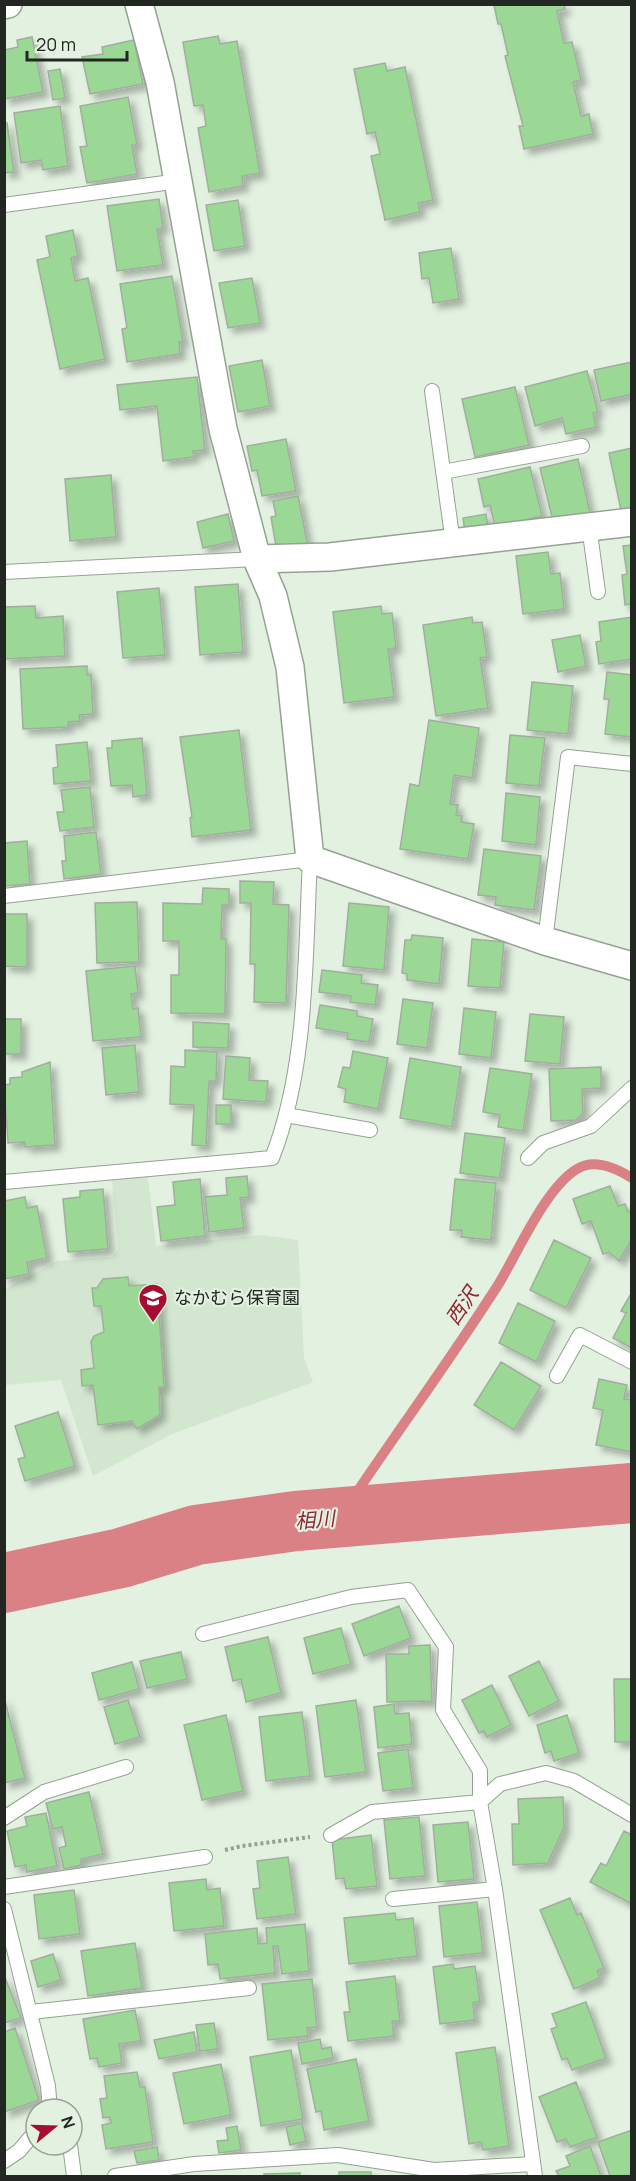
<svg xmlns="http://www.w3.org/2000/svg" width="636" height="2181" font-family="Manrope,'Noto Sans JP',sans-serif">
<style>
.built{fill:#d2e6d0}
.lines{fill:none;stroke-linecap:round;stroke-linejoin:round}
.stream{stroke:#da8185;stroke-width:10}
.river{stroke:#da8185;stroke-width:60}
.building{fill:#9cd895;stroke:#a0ae9e;stroke-width:1.5;filter:url(#shadow)}
.lane-casing{stroke:#95a293;stroke-width:16}
.street-casing{stroke:#95a293;stroke-width:30}
.path{stroke:#95a094;stroke-width:4;stroke-dasharray:3 3;stroke-linecap:butt}
.lane{stroke:#fff;stroke-width:14}
.street{stroke:#fff;stroke-width:27}
.labels{text-anchor:middle;stroke-width:4.5;stroke-linejoin:round;paint-order:stroke}
.poi-label{font-size:18px;fill:#222721;stroke:#e3f1e1;text-anchor:start}
.water-label{font-size:20px;font-style:italic;fill:#8f2533;stroke:#e3f1e1}
</style>
<defs>
<filter id="shadow"><feDropShadow dx="5.5" dy="5.5" stdDeviation="3" flood-color="#0004"/></filter>
</defs>
<rect width="100%" height="100%" fill="#e3f1e1"/>
<path class="built" d="M147 1169 156 1246 262 1235 298 1240 304 1358 313 1382 172 1434 93 1476 61 1380 5 1385V1289L57 1261 112 1257 118 1250 111 1172Z"/>
<g class="lines">
<path class="stream" d="M352 1517 359 1489C405 1421 454 1354 498 1285 517 1254 546 1187 577 1169 594 1158 616 1168 632 1178"/>
<path class="river" d="M4 1583 121 1558 196 1535 296 1521 632 1493"/>
</g>
<path class="building" d="M564 4 565 9 557 11 564 43 572 42 581 80 573 82 581 116 589 114 593 134 524 149 519 126H523L505 56 508 55 501 24H498L494 5Z
M218 36 220 44 237 41 260 173 242 176 243 186 209 192 198 128 206 126 203 105 194 106 183 42Z
M32 37 43 92 4 99V50L18 47 17 40Z
M134 40 143 84 90 94 82 57 103 54 102 47Z
M385 63 387 71 405 67 433 200 418 203 420 212 385 220 371 156 380 154 375 132 367 134 354 69Z
M60 69 65 98 53 100 48 71Z
M128 97 137 144 132 145 137 174 87 183 80 147 87 146 80 106Z
M60 106 68 166 43 170 41 160 21 163 14 113Z
M4 123H7L14 172 4 173Z
M159 199 163 228 157 229 163 265 117 271 107 206Z
M238 200 245 246 214 251 206 205Z
M73 230 78 256 71 258 75 281 88 278 105 359 60 369 37 260 50 257 46 236Z
M451 248 459 299 433 303 429 278 422 279 419 253Z
M172 276 183 342H179L180 354 127 362 122 329 127 328 120 284Z
M252 278 260 323 228 328 219 283Z
M262 360 270 406 238 412 229 366Z
M632 362V394L601 401 594 370Z
M587 371 598 412 593 413 596 427 566 434 562 418 535 426 525 387Z
M197 377 205 450 193 451 194 457 163 461 157 406 120 410 117 385Z
M515 387 529 445 475 457 462 399Z
M286 439 296 491 262 496 257 470 252 471 247 446Z
M632 448V513L622 515 609 453Z
M578 459 590 513 553 521 540 468Z
M530 467 542 516 495 527 490 505 484 507 478 479Z
M111 475 116 537 70 541 65 479Z
M298 496 308 547 277 552 271 517 276 516 273 501Z
M228 514 234 541 203 548 197 522Z
M486 514 488 528 465 532 463 518Z
M632 545V604L625 605 622 575 627 574 623 546Z
M548 552 551 574 560 573 564 609 523 614 516 556Z
M238 584 243 652 200 655 195 587Z
M159 588 165 655 123 658 117 592Z
M35 606 36 618 63 616 65 656 4 659V607Z
M381 606 382 614 392 613 396 648 388 649 394 697 344 703 333 612Z
M472 617 473 623 482 622 487 657 480 658 488 708 436 716 423 625Z
M632 617V659L599 664 596 642 601 641 599 622Z
M580 635 586 666 558 672 552 640Z
M87 666V675H91L93 714 79 715 80 721 68 722V727L23 729 20 669Z
M607 672 632 675V737L605 734 609 699H604Z
M532 682 573 686 568 734 527 730Z
M429 720 479 728 472 778 454 775 450 804 458 805 456 815 462 816 461 822 474 824 468 859 400 849 410 784 419 786Z
M239 730 251 830 192 837 190 818 192 817 180 737Z
M510 735 545 738 539 786 506 783Z
M142 738 147 795 133 797 132 785 111 786 107 748H112V741Z
M87 742 91 781 54 784 53 768 58 767 56 745Z
M90 787 94 827 60 831 57 812H64L61 790Z
M506 793 540 797 536 845 502 841Z
M96 832 101 874 64 879 62 861H66L64 836Z
M27 841 30 884 4 886V843Z
M484 849 541 856 534 910 495 905 496 897 478 895Z
M240 881 274 882 273 904 289 905 286 1003 254 1002 255 964H250L251 903H240Z
M203 888 229 889V905H222L221 939H226L225 1014 171 1013V975H179V941H163V903L202 904Z
M137 902 139 962 97 963 95 903Z
M349 903 389 907 384 970 343 966Z
M4 914H27V967L4 966Z
M412 935 443 938 439 984 407 980V974L402 973 405 940H411Z
M472 939 504 942 500 988 468 986Z
M135 966 138 993 131 994 133 1009 138 1008 141 1037 93 1041 86 971Z
M322 970 362 975 361 983 378 985 375 1005 350 1002 351 996 319 992Z
M403 999 433 1003 427 1048 397 1044Z
M320 1005 357 1011V1016L373 1019 369 1042 347 1039 348 1033 316 1028Z
M464 1008 496 1012 491 1058 459 1054Z
M530 1014 564 1017 560 1064 525 1061Z
M4 1019H21V1054H4Z
M193 1022 229 1024 228 1048 193 1047Z
M135 1045 139 1092 106 1095 102 1048Z
M185 1050 217 1052 216 1081H209L206 1146 192 1145 194 1105 170 1104 171 1066 185 1067Z
M353 1051 388 1058 378 1109 344 1102 346 1089 338 1087 343 1067 350 1068Z
M226 1056 250 1058 249 1080 268 1081 266 1102 223 1099Z
M410 1058 461 1067 452 1127 400 1118Z
M50 1062 55 1145 25 1147V1142L8 1143 4 1085 10 1084V1078L22 1077V1072Z
M601 1067V1088L582 1089 583 1113 576 1120 551 1121 549 1069Z
M490 1068 532 1074 523 1131 498 1127 500 1115 483 1112Z
M216 1105H231V1124H216Z
M465 1133 505 1138 500 1178 460 1173Z
M247 1176 249 1197 240 1198 244 1228 209 1232 205 1197 227 1195 226 1178Z
M200 1179 205 1236 161 1241 157 1207 175 1205 173 1182Z
M455 1179 496 1183 491 1240 461 1237 462 1230H450Z
M610 1186 618 1206 625 1204 628 1212 632 1210V1239L619 1261 609 1252 603 1254 591 1221 582 1224 573 1199Z
M103 1189 108 1249 68 1252 63 1199 80 1197V1191Z
M25 1197 27 1208 37 1206 47 1258 27 1262 29 1274 4 1279V1201Z
M554 1240 591 1258 566 1308 530 1290Z
M128 1277 129 1286 157 1284 164 1387H159L160 1415 137 1429 132 1421 98 1425 93 1385 82 1386 81 1370 94 1368 91 1342 94 1336 104 1332 101 1306H94L92 1288H97L103 1279Z
M632 1292V1348L613 1338 626 1313 621 1311Z
M518 1303 555 1321 536 1362 499 1343Z
M501 1362 541 1386 514 1430 474 1405Z
M599 1379 627 1385 624 1399 632 1400V1452L596 1445 603 1410 593 1408Z
M58 1412 75 1466 25 1481 18 1459 25 1457 15 1426Z
M399 1606 411 1638 364 1656 352 1624Z
M341 1628 351 1664 313 1674 304 1638Z
M268 1637 281 1693 246 1702 241 1679 233 1681 225 1647Z
M430 1645 432 1701 387 1702 386 1654H409V1646Z
M181 1652 187 1679 147 1688 140 1661Z
M539 1661 559 1701 529 1716 509 1676Z
M132 1662 139 1689 99 1700 92 1673Z
M614 1679H632V1742H615Z
M492 1685 511 1725 487 1737 484 1731 479 1733 462 1700Z
M4 1697 25 1778 4 1783Z
M128 1700 140 1737 115 1744 104 1707Z
M356 1700 366 1772 325 1777 316 1706Z
M394 1704 395 1714 409 1713 412 1744 378 1748 374 1707Z
M302 1712 310 1776 266 1781 259 1717Z
M226 1715 243 1791 202 1800 184 1725Z
M567 1715 579 1753 554 1761 551 1751 545 1753 537 1725Z
M408 1749 413 1788 383 1791 378 1753Z
M89 1792 103 1854 81 1859V1865L64 1869 59 1848 66 1846 62 1827 53 1829 46 1803Z
M563 1797 564 1827 548 1863 513 1865 512 1824H519L518 1799Z
M46 1813 57 1866 27 1872 26 1865 15 1867 7 1831 27 1826 25 1817Z
M419 1817 425 1876 390 1879 384 1820Z
M468 1822 474 1879 438 1882 433 1825Z
M624 1831 632 1835V1904L590 1882 601 1863 606 1866Z
M371 1835 377 1886 346 1889 344 1878 336 1879 332 1840Z
M288 1857 296 1914 257 1919 253 1889 260 1888 257 1861Z
M206 1879 207 1890 220 1888 224 1926 174 1931 169 1883Z
M74 1890 80 1934 39 1939 34 1895Z
M570 1898 577 1915 581 1913 604 1968 597 1971 600 1978 574 1989 540 1910Z
M477 1902 483 1953 444 1957 439 1906Z
M395 1913 396 1920 413 1918 417 1956 349 1964 344 1918Z
M305 1924 309 1971 282 1974 278 1946H273L275 1973 220 1979 218 1964 208 1965 205 1934 257 1928 258 1944 267 1943 266 1928Z
M135 1943 142 1988 88 1996 81 1951Z
M53 1954 61 1980 38 1987 31 1961Z
M453 1964 454 1969 475 1966 480 2001 473 2003 475 2020 440 2024 433 1967Z
M4 1975 21 2018 4 2023Z
M395 1976 400 2021H392L394 2036 348 2041 344 2012H350L346 1982Z
M312 1979 317 2027 307 2028 308 2036 268 2040 262 1984Z
M586 2002 606 2058 572 2070 567 2058 562 2060 551 2029 557 2027 552 2014Z
M135 2010 141 2041 119 2044 122 2063 99 2067 97 2058 90 2059 83 2019Z
M214 2023 218 2049 200 2051 196 2025Z
M15 2028 39 2100 4 2112V2032Z
M194 2032 197 2052 159 2059 154 2040Z
M320 2039 322 2049 331 2047 333 2058 302 2064 298 2043Z
M495 2047 509 2146 483 2150 481 2142 469 2144 456 2053Z
M291 2050 303 2119 261 2126 250 2057Z
M356 2059 369 2121 324 2130 321 2111 316 2112 307 2069Z
M221 2064 231 2115 184 2124 173 2073Z
M137 2072 140 2087H145L153 2142 106 2149 102 2125 111 2123 110 2117 103 2118 100 2099 107 2098 104 2076Z
M576 2082 597 2137 570 2147 566 2139 557 2142 539 2097Z
M302 2123 306 2141 290 2145 286 2127Z
M237 2126 241 2150 219 2153 217 2141 228 2140 226 2128Z
M632 2130V2175L610 2176 598 2142Z
M590 2146 601 2176H559L556 2171 570 2166 566 2156Z
M157 2147 159 2160 137 2163 134 2151Z
M339 2172H371V2176H339Z
M300 2173V2176H264V2174Z"/>
<g class="lines">
<g class="lane-casing">
<path id="lane" d="M4 205 179 181
M432 391 453 543
M443 472 582 446
M589 526 598 592
M4 572 257 559
M4 896 310 859C305 956 308 1067 272 1158L4 1182
M545 941 568 757 632 764
M286 1115 370 1130
M528 1158 543 1143 591 1126 632 1088
M557 1376 580 1335 632 1362
M203 1634 351 1597 408 1590 446 1647 443 1710 480 1771V1802L495 1889 535 2176
M4 1818 44 1792 126 1767
M331 1835 372 1812 480 1802 500 1784 546 1773 574 1781 632 1815
M4 1887 205 1857
M393 1899 495 1889
M4 1909 48 2086 50 2109
M31 2012 249 1988
M70 2145 74 2176
M4 2161 19 2151 36 2131
M115 2176 194 2164 338 2155 434 2170 532 2164"/>
</g>
<g class="street-casing">
<path id="street" d="M139 4 160 82 223 429 257 559 273 596 290 667 310 859 545 941 632 966
M4 5 8 4
M257 559 330 557 632 522"/>
</g>
<path class="path" d="M225 1850 242 1846 310 1837"/>
<use href="#lane" class="lane"/>
<use href="#street" class="street"/>
</g>
<defs>
<g id="school-pin" transform="scale(1.5)"><path d="M0 17L-7.5 6A9.5 9.5 0 1 1 7.5 6Z" fill="#a70d31" stroke="#e3f1e1"/><path d="M0-5L7-2L0 1L-7-2ZM-4 1L0 2.5L4 1V4Q0 6-4 4Z" fill="#fff"/></g>
</defs>
<g fill-rule="evenodd">
<use href="#school-pin" x="153" y="1298"/>
</g>
<g class="labels">
<g class="poi-label">
<text x="174" y="1304">なかむら保育園</text>
</g>
<g class="water-label">
<text transform="translate(462 1306) rotate(-56)" y="7">西沢</text>
<text transform="translate(315 1520) rotate(-5)" y="7">相川</text>
</g>
</g>
<rect width="636" height="2181" fill="none" stroke="#222721" stroke-width="12"/>
<g transform="translate(54 2127) rotate(71)"><circle r="28" fill="#e3f1e1" stroke="#96a094" stroke-width="1.5"/>
<path d="M0-4.5L10 22L0 15L-10 22Z" fill="#a70d31"/>
<text y="-9" font-size="16" font-weight="bold" text-anchor="middle" fill="#222721">N</text>
</g>
<path d="M27 51v9h100v-9" fill="none" stroke="#222721" stroke-width="3"/>
<text x="36" y="51" font-size="18" fill="#222721" stroke="#e3f1e1" stroke-width="4.5" paint-order="stroke">20 m</text>
</svg>
